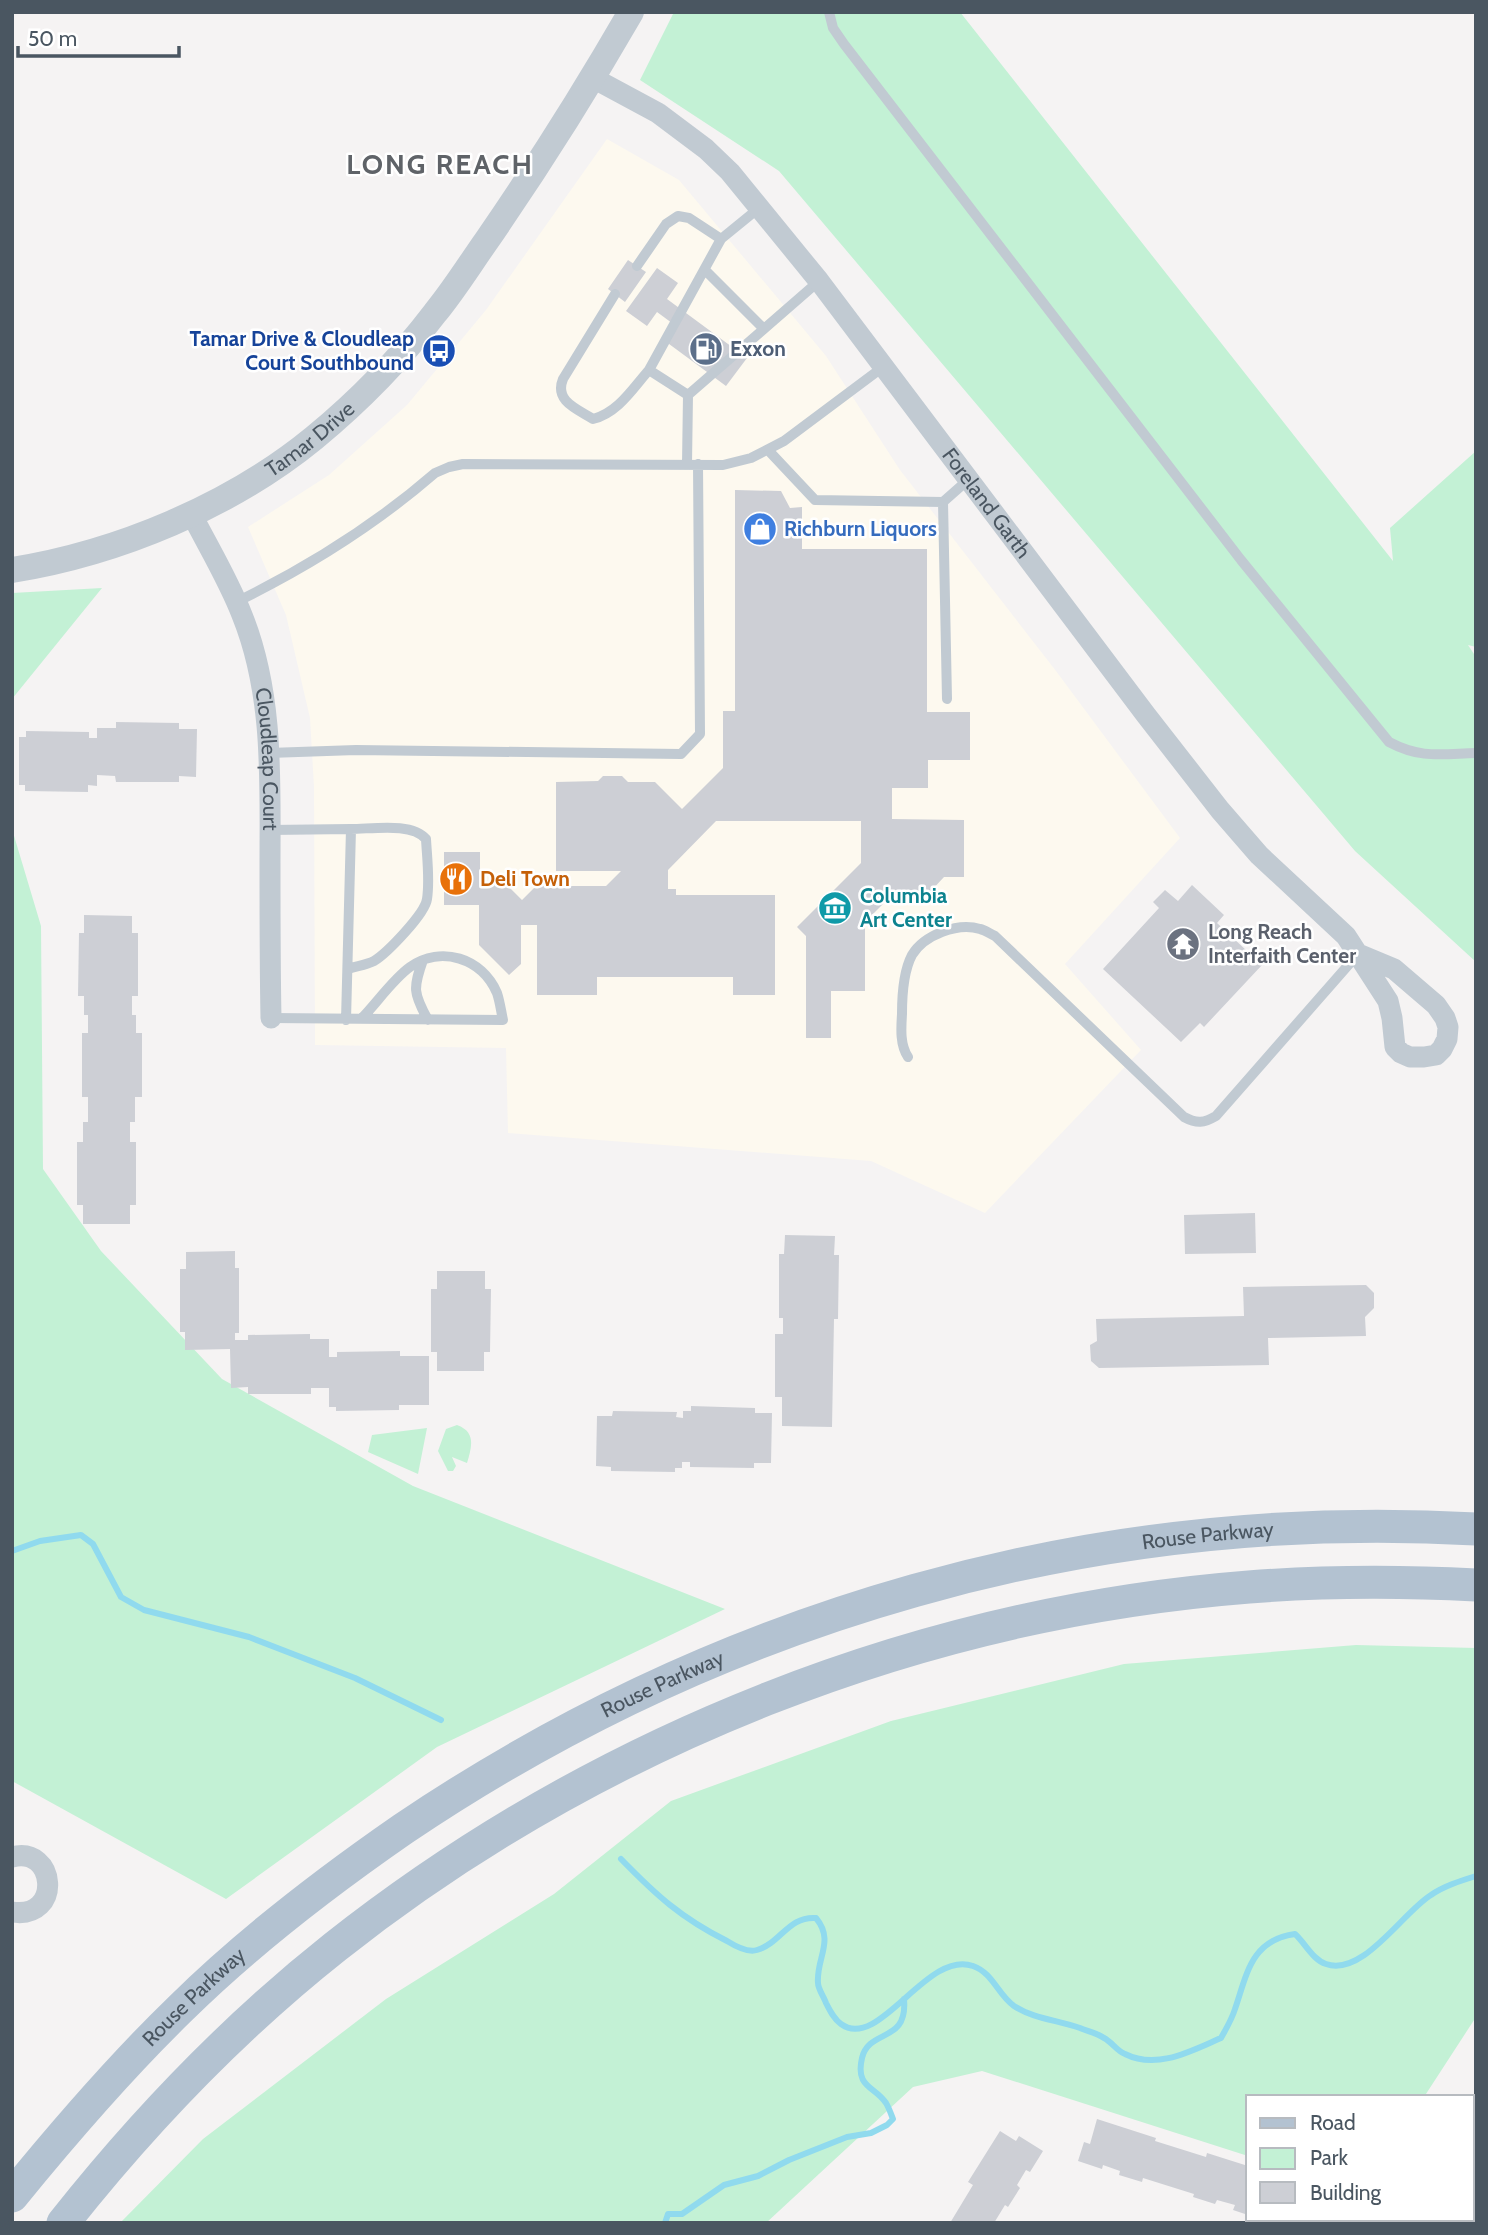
<svg xmlns="http://www.w3.org/2000/svg" width="1488" height="2235" font-family="Cabin,sans-serif">
<style>
.commercial{fill:#fdf9ef}
.green{fill:#c3f1d5}
.lines{fill:none;stroke-linecap:round;stroke-linejoin:round}
.stream{stroke:#90daee;stroke-width:6}
.building{fill:#cdcfd5}
.service{stroke:#c1cad2;stroke-width:10}
.minor{stroke:#c1cad2;stroke-width:21}
.tertiary{stroke:#c1cad2;stroke-width:26}
.primary{stroke:#b3c2d1;stroke-width:33}
.labels{text-anchor:middle;stroke-width:5;stroke-linejoin:round;paint-order:stroke}
.transit-label{font-size:21px;font-weight:bold;fill:#164399;stroke:#fff;text-anchor:end}
.service-label{font-size:21px;font-weight:bold;fill:#4e5e75;stroke:#fff;text-anchor:start}
.street-label{font-size:21px;fill:#4a5661;stroke:#fff}
.shop-label{font-size:21px;font-weight:bold;fill:#366cbe;stroke:#fff;text-anchor:start}
.food-label{font-size:21px;font-weight:bold;fill:#c56008;stroke:#fff;text-anchor:start}
.culture-label{font-size:21px;font-weight:bold;fill:#0d838f;stroke:#fff;text-anchor:start}
.worship-label{font-size:21px;font-weight:bold;fill:#5b616d;stroke:#fff;text-anchor:start}
.district-label{font-size:28px;font-weight:bold;letter-spacing:2px;fill:#5f6368;stroke:#fff}
</style>
<rect width="100%" height="100%" fill="#f5f3f3"/>
<path class="commercial" d="M607 139 679 180 826 356 900 470 1056 671 1180 838 1065 964 1141 1050 985 1213 871 1161 508 1133 506 1048 315 1045 314 787 310 718 286 615 248 527 329 475 407 405 486 310Z"/>
<path class="green" d="M672 12H960L1393 561 1390 528 1476 451V647L1468 645 1476 657V962L1355 851 779 171 640 80 673 14Z
M102 588 12 699V593Z
M12 829 41 926 43 1169 101 1251 222 1379 413 1486 725 1609 437 1747 226 1899 12 1781Z
M457 1425C476 1432 472 1446 467 1463L452 1457 456 1466 453 1471H448L438 1451 446 1429Z
M427 1428 418 1474 368 1452 372 1435Z
M1356 1645 1476 1648V2017L1424 2097H1248V2156L982 2071 913 2087 766 2223H120L203 2139 386 1999 554 1894 671 1801 891 1721 1124 1664Z"/>
<g class="lines">
<path class="stream" d="M12 1551 40 1541 81 1535 93 1544 121 1597 144 1610 249 1637 355 1678 441 1720
M621 1859C656 1895 681 1918 727 1941 735 1946 747 1953 757 1950 781 1943 788 1916 816 1918 835 1941 816 1958 818 1983 818 1989 824 1997 826 2003 830 2011 834 2019 841 2024 879 2052 927 1949 973 1966 993 1973 998 1995 1014 2006 1034 2019 1058 2020 1080 2028 1087 2031 1097 2033 1104 2038 1112 2042 1117 2051 1125 2054 1157 2070 1191 2051 1221 2038 1226 2029 1232 2019 1235 2009 1247 1974 1251 1940 1295 1934 1305 1943 1313 1960 1326 1964 1363 1977 1403 1912 1431 1895 1444 1886 1460 1881 1476 1876
M665 2223 668 2214H682L724 2185 758 2176 789 2160 847 2137 871 2133 887 2125 893 2119C891 2114 889 2108 886 2103 875 2086 855 2088 862 2058 869 2028 908 2044 904 1999"/>
</g>
<path class="building" d="M628 260 646 272 625 302 608 289Z
M657 268 678 283 667 299 747 358 726 386 665 341 676 326 657 312 647 326 626 311Z
M735 490 781 491 790 508 802 507V549H927V712H970V760H928V788H892V819L964 820V877H944L930 892H895L865 922V991H831V1038H806V936L797 927 861 863V821H716L668 870V889H676V895H775V995H733V977H597V995H537V925H521V964L509 975 479 945V905H444V852H480V882H504L522 900 536 886H606L621 871H556V782L598 781 603 776H622L628 782H655L682 809 723 768V711H735Z
M116 722 179 723V729H197L196 777 179 776V782H116L115 776 97 775V786L88 785V792L25 791V785H19V737H26V731L89 732V738H97V728H116Z
M1192 885 1224 915 1217 923 1262 965 1204 1027 1200 1023 1181 1042 1103 969 1159 908 1153 902 1165 890 1178 901Z
M84 915 132 916V933H138V996H132V1015H136V1033H142V1097H135V1122H130V1142H136V1205H130V1224H83V1205H77V1142H83V1122H88V1097H82V1033H88V1015H84V996H78L79 933H84Z
M1255 1213 1256 1253 1185 1254 1184 1215Z
M785 1235 835 1236 834 1255H839L838 1319H834L832 1427 782 1426V1397H775V1334H783V1318H779V1254H784Z
M235 1251V1268H239V1333H235V1340H248V1335L310 1334V1339H329V1357H337V1352L400 1351V1356H429V1405H399V1410L336 1411V1407H329V1388H311V1394H248V1387L231 1388 230 1349 185 1350V1332H180V1269H186V1252Z
M437 1271H485V1289H491L490 1352H484V1371H437V1352H431V1289H437Z
M1366 1285 1374 1293V1308L1365 1317 1366 1336 1268 1338 1269 1365 1099 1368 1091 1361 1090 1345 1097 1341 1096 1319 1244 1316 1243 1287Z
M691 1406 755 1408V1413H772L771 1463H754V1468L690 1467V1462H682V1468H675V1472L611 1471V1467L596 1466 597 1416H612L613 1411 677 1412 676 1417 683 1418V1411H691Z
M1097 2119 1156 2138 1155 2141 1206 2157 1207 2153 1248 2166V2215L1233 2210 1235 2205 1217 2200 1215 2204 1193 2197 1194 2194 1143 2178 1142 2182 1119 2175 1120 2171 1103 2165 1102 2169 1078 2161 1084 2142 1090 2144Z
M1000 2131 1016 2141 1019 2136 1043 2151 1030 2172 1026 2170 1017 2185 1020 2188 1008 2207 1005 2205 994 2223H950L973 2185 968 2182Z"/>
<g class="lines">
<path class="service" d="M829 12 833 28 844 44 1241 560 1389 742C1421 759 1441 754 1476 753
M637 266 666 224 678 216 689 218 721 239
M705 270 764 329
M615 294 563 379C554 401 577 409 593 419 618 413 633 388 649 370
M688 395 649 370 721 239 759 208
M768 450 815 500 943 502 969 479
M687 464 688 395 819 281
M943 502 947 699
M236 602C308 567 375 525 435 473L449 467 463 464 723 465 751 458 784 441 883 367
M269 753 356 750 681 754 700 734 698 464
M270 830 351 829 346 1020
M423 960C413 988 413 993 428 1020
M348 969C357 966 366 965 374 961 387 953 425 914 427 899 430 880 427 858 426 839 412 822 372 829 351 829
M271 1018 503 1020C501 1011 500 1002 497 993 482 958 441 945 410 967 393 979 376 1004 361 1019
M908 1057C900 1045 901 1029 902 1014 902 996 903 972 912 955 924 935 958 922 980 929 985 930 990 934 995 936L1184 1117C1197 1124 1204 1123 1216 1116L1358 954"/>
<g class="minor">
<path id="s1" d="M593 78 658 113 706 149 730 172 819 281 1146 715 1220 810 1259 855 1346 936 1388 1001 1392 1018 1395 1047 1401 1053 1410 1057H1424L1436 1055 1442 1049 1447 1039 1448 1027 1445 1018 1436 1005 1394 969 1358 954"/>
<path id="s2" d="M192 515C209 548 229 581 242 615 274 694 270 781 270 863 270 915 270 967 271 1018"/>
<path d="M12 1857C56 1845 63 1920 12 1912"/>
</g>
<path class="tertiary" id="s3" d="M12 570C118 553 231 506 314 438 359 401 400 359 435 313 454 290 470 264 487 240 538 166 586 90 631 12"/>
<g class="primary">
<path id="s4" d="M12 2196C65 2131 120 2067 181 2008 248 1942 325 1883 403 1829 720 1615 1093 1507 1476 1529"/>
<path d="M63 2223C143 2122 234 2027 335 1947 596 1741 918 1613 1249 1587 1325 1581 1400 1581 1476 1585"/>
</g>
</g>
<defs>
<g id="fuel-disc" transform="scale(1.75)"><circle r="9.5" fill="#5c6f8a" stroke="#fff"/><path d="M-5.5-6h7V0h2V4h1.3V-2.5L3-4.5l.8-.8L6-3V5H2.5V1h-1V6h-7ZM-4.2-4.7v3.2H.2V-4.7Z" fill="#fff"/></g>
<g id="bus-disc" transform="scale(1.75)"><circle r="9.5" fill="#1a4fb4" stroke="#fff"/><path d="M-5-6H5V4H4V6H2V4H-2V6H-4V4H-5ZM-3.5-4V0h7V-4ZM-3.5 1.2v1.5H-2V1.2ZM2 1.2v1.5H3.5V1.2Z" fill="#fff"/></g>
<g id="shop-disc" transform="scale(1.75)"><circle r="9.5" fill="#3f7fe0" stroke="#fff"/><path d="M-5-2.5h2.3a2.7 3.5 0 0 1 5.4 0H5L5.5 6h-11ZM-1.5-2.5h3a1.5 2.3 0 0 0-3 0Z" fill="#fff"/></g>
<g id="restaurant-disc" transform="scale(1.75)"><circle r="9.5" fill="#e8710a" stroke="#fff"/><path d="M-5-6h1v4h1v-4h1v4h1v-4h1v5L-1.5 .5V6h-2V.5L-5-1ZM5-6V6H3V1.5H1.5Q1.5-4 5-6Z" fill="#fff"/></g>
<g id="museum-disc" transform="scale(1.75)"><circle r="9.5" fill="#0f9aa8" stroke="#fff"/><path d="M0-6L6-3V-2H-6V-3ZM-5-1h2V3h-2ZM-1-1h2V3h-2ZM3-1h2V3H3ZM-6 4H6V6H-6Z" fill="#fff"/></g>
<g id="temple-disc" transform="scale(1.75)"><circle r="9.5" fill="#6b7280" stroke="#fff"/><path d="M0-6L5-2H3V0L6.5 2.5H4V6H1.5V3h-3V6H-4V2.5H-6.5L-3 0V-2H-5Z" fill="#fff"/></g>
</defs>
<g fill-rule="evenodd">
<use href="#fuel-disc" x="706" y="349"/>
<use href="#bus-disc" x="439" y="351"/>
<use href="#shop-disc" x="760" y="529"/>
<use href="#restaurant-disc" x="456" y="879"/>
<use href="#museum-disc" x="835" y="908"/>
<use href="#temple-disc" x="1183" y="944"/>
</g>
<g class="labels">
<g class="transit-label">
<text x="414" y="346">Tamar Drive &amp; Cloudleap<tspan x="414" dy="24">Court Southbound</tspan></text>
</g>
<g class="service-label">
<text x="730" y="356">Exxon</text>
</g>
<g class="street-label">
<text dy="7" stroke="none"><textPath href="#s3" startOffset="329">Tamar Drive</textPath></text>
<text dy="7" stroke="none"><textPath href="#s1" startOffset="586">Foreland Garth</textPath></text>
<text dy="7" stroke="none"><textPath href="#s2" startOffset="259">Cloudleap Court</textPath></text>
<text dy="7" stroke="none"><textPath href="#s4" startOffset="1404">Rouse Parkway</textPath></text>
<text dy="7" stroke="none"><textPath href="#s4" startOffset="836">Rouse Parkway</textPath></text>
<text dy="7" stroke="none"><textPath href="#s4" startOffset="270">Rouse Parkway</textPath></text>
</g>
<g class="shop-label">
<text x="784" y="536">Richburn Liquors</text>
</g>
<g class="food-label">
<text x="480" y="886">Deli Town</text>
</g>
<g class="culture-label">
<text x="860" y="903">Columbia<tspan x="860" dy="24">Art Center</tspan></text>
</g>
<g class="worship-label">
<text x="1208" y="939">Long Reach<tspan x="1208" dy="24">Interfaith Center</tspan></text>
</g>
<g class="district-label">
<text x="440" y="174">LONG REACH</text>
</g>
</g>
<rect width="1488" height="2235" fill="none" stroke="#4a5661" stroke-width="28"/>
<rect x="1246" y="2095" width="228" height="126" fill="#ffffff" stroke="#b7bbc0" stroke-width="2"/>
<rect x="1260" y="2118" width="35" height="10" fill="#b3c2d1" stroke="#b7bbc0" stroke-width="2"/>
<text x="1310" y="2130" font-size="21" fill="#4a5661">Road</text>
<rect x="1260" y="2148" width="35" height="21" fill="#c3f1d5" stroke="#b7bbc0" stroke-width="2"/>
<text x="1310" y="2165" font-size="21" fill="#4a5661">Park</text>
<rect x="1260" y="2182" width="35" height="21" fill="#cdcfd5" stroke="#b7bbc0" stroke-width="2"/>
<text x="1310" y="2200" font-size="21" fill="#4a5661">Building</text>
<path d="M18 46v10h161v-10" fill="none" stroke="#4a5661" stroke-width="3.5"/>
<text x="28" y="46" font-size="21" fill="#4a5661" stroke="#ffffff" stroke-width="5" paint-order="stroke">50 m</text>
</svg>
